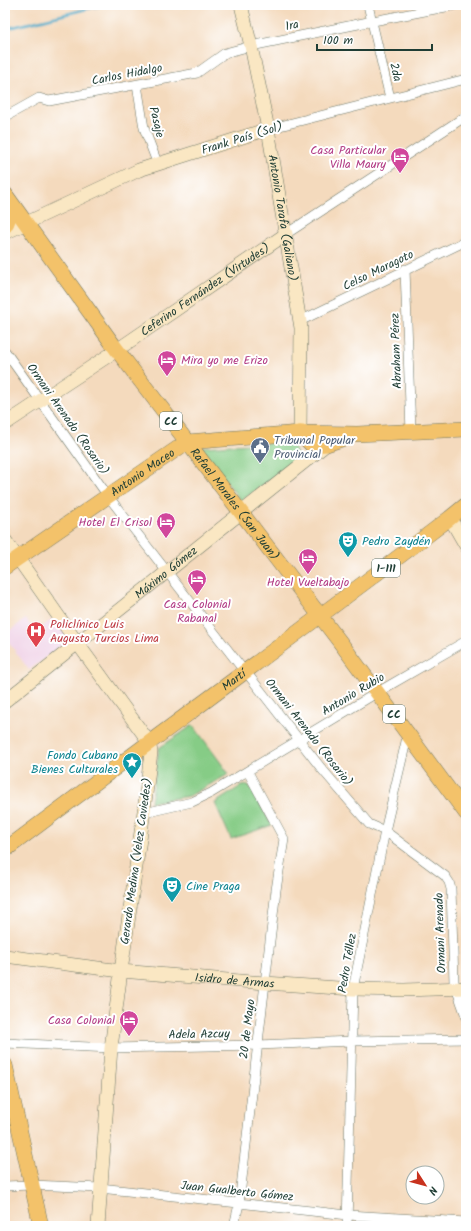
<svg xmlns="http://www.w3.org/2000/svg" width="471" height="1231" font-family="Kalam,sans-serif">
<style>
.built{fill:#efd0e6}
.green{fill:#86cc86;stroke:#52845d}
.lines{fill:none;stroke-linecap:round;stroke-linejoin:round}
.stream{stroke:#4babca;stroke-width:2.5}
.street-casing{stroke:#6a7464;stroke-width:10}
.secondary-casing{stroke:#6a7464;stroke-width:14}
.primary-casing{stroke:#6a7464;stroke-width:16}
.street{stroke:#fff;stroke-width:9}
.secondary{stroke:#fae7c3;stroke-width:13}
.primary{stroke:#f3c26a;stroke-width:15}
.labels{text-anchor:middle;stroke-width:4;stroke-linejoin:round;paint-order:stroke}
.shield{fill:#fff;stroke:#627771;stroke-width:1}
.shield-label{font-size:11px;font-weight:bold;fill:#1f3d34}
.street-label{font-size:12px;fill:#1f3d34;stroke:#fff}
.hotel-label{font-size:12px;fill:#b23c85;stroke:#fff;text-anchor:end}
.service-label{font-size:12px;fill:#4e5e75;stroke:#fff;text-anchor:start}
.culture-label{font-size:12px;fill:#0d838f;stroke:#fff;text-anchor:start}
.health-label{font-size:12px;fill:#be3a42;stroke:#fff;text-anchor:start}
</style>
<rect width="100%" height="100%" fill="#fff"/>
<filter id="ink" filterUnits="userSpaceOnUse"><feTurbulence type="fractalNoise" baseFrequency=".025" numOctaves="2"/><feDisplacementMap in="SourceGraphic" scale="8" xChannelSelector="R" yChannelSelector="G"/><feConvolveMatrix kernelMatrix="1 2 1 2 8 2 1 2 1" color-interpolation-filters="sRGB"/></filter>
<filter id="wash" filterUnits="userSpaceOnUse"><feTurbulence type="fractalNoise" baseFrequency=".012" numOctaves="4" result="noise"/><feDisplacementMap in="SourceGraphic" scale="16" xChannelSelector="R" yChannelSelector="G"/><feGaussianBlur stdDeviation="0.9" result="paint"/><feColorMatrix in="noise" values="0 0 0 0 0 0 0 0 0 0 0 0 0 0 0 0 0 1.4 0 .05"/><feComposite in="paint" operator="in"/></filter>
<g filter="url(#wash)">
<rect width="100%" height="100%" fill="#f4dabd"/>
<path class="built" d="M55 617 71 639 29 670 5 637V634L26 619 31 626 35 623 39 629Z"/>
<path class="green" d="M282 442 293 445 297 453 294 463 241 501 201 447Z
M193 725 229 774 189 796 151 802 159 748Z
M249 785 272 825 231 839 215 803 241 786Z"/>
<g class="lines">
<path class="stream" d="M5 29 103 5"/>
</g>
</g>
<g filter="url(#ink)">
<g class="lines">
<g class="street-casing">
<path id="street" d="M368 5 390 98
M137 85 144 128 158 165
M5 117 39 98 49 101 197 73 225 53 251 46 373 21 456 5
M268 129 466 79
M286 234 466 116
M405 269 411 432
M300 321 466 241
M5 351 108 496 245 672 250 677 321 768 369 824 385 831 445 876 449 882 451 889 454 982 466 1016
M144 813 192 802 211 793 378 692 466 641
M5 1043 111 1048 258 1045 352 1041 466 1039
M5 1186 32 1185 100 1188 348 1215 466 1222
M234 1226 239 1204 276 890 284 839 248 772
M347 1226 353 989 385 831 408 733"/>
</g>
<g class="secondary-casing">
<g id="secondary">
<path id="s1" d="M241 5 251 46 268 129 301 328 300 433"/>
<path d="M5 233 139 170 268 129"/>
<path id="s2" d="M5 424 117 350 286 234"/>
<path d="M450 518 466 546"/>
<path d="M5 540 78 644 149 742 151 752 144 811 121 971 111 1048 98 1226"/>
<path id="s3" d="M5 701 327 444"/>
<path id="s4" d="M5 956 121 971 265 983 353 989 404 990 466 988"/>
</g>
</g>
<g class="primary-casing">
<g id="primary">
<path id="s5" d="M5 194 117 350 340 642 466 813"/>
<path d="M5 226C12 216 8 206 6 196"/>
<path d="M300 433 312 445 327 444 345 438"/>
<path id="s6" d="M5 567 108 496 187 442 300 433 357 434 466 429"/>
<path id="s7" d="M5 850C153 739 303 630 450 518L466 505"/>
<path d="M5 1065 41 1226"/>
</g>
</g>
<use href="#street" class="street"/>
<use href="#secondary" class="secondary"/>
<use href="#primary" class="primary"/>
</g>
</g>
<defs>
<g id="hotel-pin" transform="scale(1)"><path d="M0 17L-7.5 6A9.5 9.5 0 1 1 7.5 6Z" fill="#d1479c" stroke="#fff"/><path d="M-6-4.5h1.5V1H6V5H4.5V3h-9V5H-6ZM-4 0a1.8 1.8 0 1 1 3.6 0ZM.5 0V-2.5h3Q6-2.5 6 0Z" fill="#fff"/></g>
<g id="civic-pin" transform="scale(1)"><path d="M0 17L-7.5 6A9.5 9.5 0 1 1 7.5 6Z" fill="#5c6f8a" stroke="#fff"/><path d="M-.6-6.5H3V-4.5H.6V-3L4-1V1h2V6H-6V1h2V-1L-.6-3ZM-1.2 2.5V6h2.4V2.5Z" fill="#fff"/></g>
<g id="theatre-pin" transform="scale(1)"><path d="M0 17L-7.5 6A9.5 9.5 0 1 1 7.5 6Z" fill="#0f9aa8" stroke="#fff"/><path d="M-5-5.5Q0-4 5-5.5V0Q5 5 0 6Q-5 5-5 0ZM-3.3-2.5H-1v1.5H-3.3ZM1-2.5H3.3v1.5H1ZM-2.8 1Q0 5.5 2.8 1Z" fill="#fff"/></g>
<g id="hospital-pin" transform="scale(1)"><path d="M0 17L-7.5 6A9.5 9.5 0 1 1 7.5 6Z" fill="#e0444e" stroke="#fff"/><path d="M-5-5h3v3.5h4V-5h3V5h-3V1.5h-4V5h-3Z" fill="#fff"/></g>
<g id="sight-pin" transform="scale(1)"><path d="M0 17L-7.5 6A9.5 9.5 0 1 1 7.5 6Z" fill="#0f9aa8" stroke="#fff"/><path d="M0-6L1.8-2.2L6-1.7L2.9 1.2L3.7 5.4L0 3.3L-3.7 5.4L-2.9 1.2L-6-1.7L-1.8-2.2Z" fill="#fff"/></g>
</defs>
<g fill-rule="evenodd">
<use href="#hotel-pin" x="400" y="157"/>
<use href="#hotel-pin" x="167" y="360"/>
<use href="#civic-pin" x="260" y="447"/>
<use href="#hotel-pin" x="166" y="522"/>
<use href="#theatre-pin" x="348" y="541"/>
<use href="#hotel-pin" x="308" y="558"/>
<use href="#hotel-pin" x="197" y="579"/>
<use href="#hospital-pin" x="36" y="631"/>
<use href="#sight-pin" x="132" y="762"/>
<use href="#theatre-pin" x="172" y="886"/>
<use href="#hotel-pin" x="129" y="1020"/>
</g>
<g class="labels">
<g class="shield">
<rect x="160" y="412" width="22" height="18" rx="3"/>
<rect x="372" y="559" width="28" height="18" rx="3"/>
<rect x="383" y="705" width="22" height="18" rx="3"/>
</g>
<g class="shield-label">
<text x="171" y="425">CC</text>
<text x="386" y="572">1-111</text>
<text x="394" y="718">CC</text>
</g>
<g class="street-label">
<text transform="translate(292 25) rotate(-12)" y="4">1ra</text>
<text transform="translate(396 72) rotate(77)" y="4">2da</text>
<text transform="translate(127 74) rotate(-11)" y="4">Carlos Hidalgo</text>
<text transform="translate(157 122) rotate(76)" y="4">Pasaje</text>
<text transform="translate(242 138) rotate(-17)" y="4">Frank País (Sol)</text>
<text dy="4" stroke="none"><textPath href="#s1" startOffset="217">Antonio Tarafa (Galiano)</textPath></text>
<text transform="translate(378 270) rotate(-26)" y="4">Celso Maragoto</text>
<text dy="4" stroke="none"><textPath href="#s2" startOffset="241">Ceferino Fernández (Virtudes)</textPath></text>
<text transform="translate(396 351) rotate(-92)" y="4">Abraham Pérez</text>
<text transform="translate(68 419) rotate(55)" y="4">Ormani Arenado (Rosario)</text>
<text dy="4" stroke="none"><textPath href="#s6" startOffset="167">Antonio Maceo</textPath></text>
<text dy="4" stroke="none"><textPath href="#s5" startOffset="386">Rafael Morales (San Juan)</textPath></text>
<text dy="4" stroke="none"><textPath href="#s3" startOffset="206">Máximo Gómez</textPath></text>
<text dy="4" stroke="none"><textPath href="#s7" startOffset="285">Martí</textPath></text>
<text transform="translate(353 694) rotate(-31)" y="4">Antonio Rubio</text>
<text transform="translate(309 732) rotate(52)" y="4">Ormani Arenado (Rosario)</text>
<text transform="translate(136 861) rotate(-82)" y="4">Gerardo Medina (Velez Caviedes)</text>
<text transform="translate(440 933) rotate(-92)" y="4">Ormani Arenado</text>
<text transform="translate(347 963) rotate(-80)" y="4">Pedro Téllez</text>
<text dy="4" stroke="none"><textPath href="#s4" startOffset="231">Isidro de Armas</textPath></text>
<text transform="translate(247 1029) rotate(-83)" y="4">20 de Mayo</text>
<text transform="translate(199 1034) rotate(-1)" y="4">Adela Azcuy</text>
<text transform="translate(237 1191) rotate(6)" y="4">Juan Gualberto Gómez</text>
</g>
<g class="hotel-label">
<text x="386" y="154">Casa Particular<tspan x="386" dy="14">Villa Maury</tspan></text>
<text x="181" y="364" text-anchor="start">Mira yo me Erizo</text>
<text x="152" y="526">Hotel El Crisol</text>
<text x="308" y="586" text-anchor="middle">Hotel Vueltabajo</text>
<text x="197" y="608" text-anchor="middle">Casa Colonial<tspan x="197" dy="14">Rabanal</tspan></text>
<text x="115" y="1024">Casa Colonial</text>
</g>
<g class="service-label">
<text x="274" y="444">Tribunal Popular<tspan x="274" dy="14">Provincial</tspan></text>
</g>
<g class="culture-label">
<text x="362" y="545">Pedro Zaydén</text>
<text x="118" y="759" text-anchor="end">Fondo Cubano<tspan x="118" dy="14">Bienes Culturales</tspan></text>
<text x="186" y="890">Cine Praga</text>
</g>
<g class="health-label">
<text x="50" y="628">Policlínico Luis<tspan x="50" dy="14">Augusto Turcios Lima</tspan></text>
</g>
</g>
<rect width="471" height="1231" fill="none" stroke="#fff" stroke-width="20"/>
<g transform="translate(425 1185) rotate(126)"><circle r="19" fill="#ffffff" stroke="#a5b1ae"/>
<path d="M0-3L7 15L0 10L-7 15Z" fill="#c8321e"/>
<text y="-6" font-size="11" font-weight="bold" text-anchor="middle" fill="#1f3d34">N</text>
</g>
<path d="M317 44v6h115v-6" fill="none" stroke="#1f3d34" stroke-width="2"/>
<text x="323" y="44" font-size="12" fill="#1f3d34" stroke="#ffffff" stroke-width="3" paint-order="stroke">100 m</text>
</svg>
